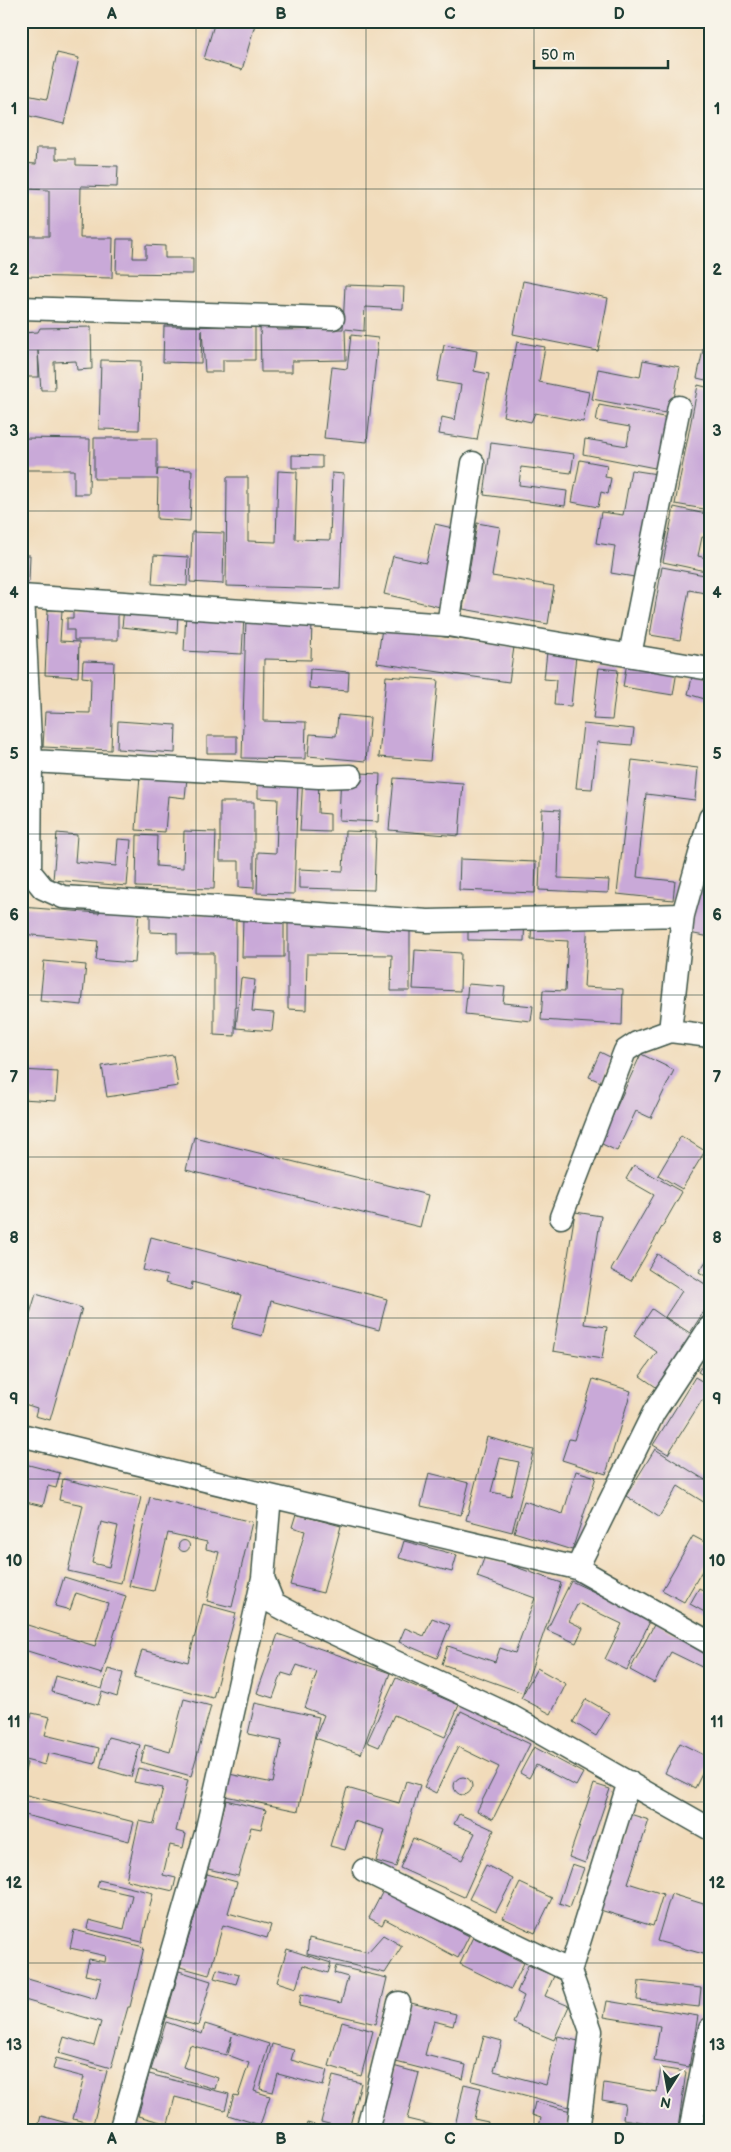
<svg xmlns="http://www.w3.org/2000/svg" width="731" height="2152" font-family="'Balsamiq Sans',sans-serif">
<style>
.building{fill:#c9a9d8;fill-rule:evenodd}
.lines{fill:none;stroke-linecap:round;stroke-linejoin:round}
.minor-casing{stroke:#3e5548;stroke-width:25}
.minor{stroke:#fff;stroke-width:22}
.grid{fill:none;stroke:#1f3d34;stroke-width:1;stroke-opacity:0.55}
.neatline{fill:none;stroke:#1f3d34;stroke-width:2}
.grid-label{font-size:16px;text-anchor:middle;font-weight:bold;fill:#1f3d34}
</style>
<rect width="100%" height="100%" fill="#f7f3e8"/>
<filter id="ink" filterUnits="userSpaceOnUse"><feTurbulence type="fractalNoise" baseFrequency=".02" numOctaves="2"/><feDisplacementMap in="SourceGraphic" scale="10" xChannelSelector="R" yChannelSelector="G"/><feConvolveMatrix kernelMatrix="1 2 1 2 8 2 1 2 1" color-interpolation-filters="sRGB"/></filter>
<filter id="wash" filterUnits="userSpaceOnUse"><feTurbulence type="fractalNoise" baseFrequency=".0096" numOctaves="4" result="noise"/><feDisplacementMap in="SourceGraphic" scale="20" xChannelSelector="R" yChannelSelector="G"/><feGaussianBlur stdDeviation="1.12" result="paint"/><feColorMatrix in="noise" values="0 0 0 0 0 0 0 0 0 0 0 0 0 0 0 0 0 1.4 0 .05"/><feComposite in="paint" operator="in"/></filter>
<g filter="url(#wash)">
<rect width="100%" height="100%" fill="#f1dbba"/>
<g id="blocks">
<path class="building" d="M215 21H256L242 70 204 59Z
M57 53 79 58 64 124 21 114V94L47 99Z
M37 148H56V159H76V165L118 166 117 187 81 186 80 238H113L112 278 21 276V163L36 164ZM26 189 49 190V236H26Z
M117 239H134L133 258H146V245L165 246V258H193V274L116 273Z
M523 281 608 298 598 351 513 334Z
M345 285 404 287 403 309 365 307 364 331 345 329 346 360 292 361V372H261L260 322H277V330L343 329Z
M709 322H710V381L697 378Z
M164 326 255 327V360H223V372H205L202 330 201 363 163 362Z
M91 327 92 369 77 370 76 361 54 362 55 390H41L38 351 39 377H22L21 333 38 332 40 328Z
M351 335 378 338 367 442 324 438 332 367 347 369Z
M517 342 545 347 539 382 589 392 583 422 535 413 531 422 503 416Z
M444 345 477 351 474 371 489 374 477 440 439 434 442 417 455 420 461 385 437 381Z
M101 360 141 361 139 430 99 429Z
M643 360 680 367 671 414 592 399 598 369 640 377Z
M698 385 710 388V510L675 504Z
M599 405 669 418 660 469 583 454 585 439 627 446 630 427 596 421Z
M22 438 90 439 89 494H74V470H21Z
M94 438H157V476L158 469 192 470 190 521 157 519 158 479H94Z
M491 443 574 454 571 473 521 467 519 485 567 491 565 506 484 495Z
M292 455 322 456V468H292Z
M580 460 607 465 605 477 611 478 608 494 601 492 598 507 572 502Z
M631 470 657 474 640 578 611 573 615 546 596 543 601 512 623 515Z
M278 471 297 472 295 539 330 540 332 473 344 474 340 589 226 586 227 477H248V541L276 542Z
M674 507 710 515V538L702 537 698 556 710 559V572L663 562Z
M477 523 500 527 492 576 554 586 548 624 463 609Z
M435 524 457 529 440 607 384 594 393 556 426 563Z
M192 532 224 533 223 584 190 582Z
M21 555H30L29 582H21Z
M154 555 188 557 187 586 152 584Z
M662 567 710 576V594L689 590 680 640 650 635Z
M124 608 178 614 177 633 122 627Z
M73 609H118V640H74V630H67V618H73Z
M48 610H62L60 641 79 642 78 677 45 675Z
M186 612 244 616 242 654 184 651Z
M246 617 312 619 311 660 264 659 263 721 306 722 305 759 242 758Z
M382 628 514 647 509 682 377 663Z
M547 652 576 655 571 706 554 705 556 680 544 679Z
M83 661 114 662 111 750 43 747 45 712 90 713 91 678 82 677Z
M627 662 677 671 673 695 623 687Z
M599 668 618 670 612 720 593 719Z
M310 669 349 672 348 691 309 688Z
M693 674 710 678 708 700 688 694Z
M386 676 438 680 430 761 379 757Z
M338 715 370 718 366 761 308 756 310 734 336 736Z
M118 721 176 725 175 753 117 749Z
M583 724 634 729 632 745 597 742 592 789 576 788Z
M207 736H237V753H207Z
M632 760 698 768 695 800 646 794 637 877 675 881 673 900 617 894Z
M341 772 380 774 378 822 339 820Z
M140 775 187 778 185 798 168 796 165 832 136 830Z
M303 776 319 777 318 813 330 814V832L300 831Z
M258 778 298 780 294 894 257 893 258 852 276 853 278 799 258 798Z
M394 778 463 783 459 836 389 830Z
M220 802H254V888L239 887V861H220Z
M542 809 560 810 558 878 609 880 608 893 539 890Z
M184 831 216 832 214 889 136 887 137 835 157 836 156 866 183 868Z
M345 831 376 832 374 890 299 888V869L343 871Z
M57 833 77 835 75 862 116 866 118 839 131 840 127 886 53 880Z
M460 859 536 862 535 893 459 890Z
M704 860 710 861V937L689 933Z
M21 907 99 913 100 907 139 911 135 963 96 960 98 941 21 934Z
M150 914 236 915 235 1036 214 1035V953H177V933L150 932Z
M468 915H525L524 941 468 940Z
M288 916 410 917V991H391L392 955 307 954 306 1010 288 1009Z
M532 916 588 919 584 987 623 989 622 1025 541 1020 543 990 565 991 568 941 531 939Z
M243 917H284V957H242Z
M415 950 461 953 460 991 413 989Z
M44 961 86 965 82 1005 40 1001Z
M241 978 255 980 252 1011 274 1013 272 1031 236 1028Z
M468 984 505 987 503 1003 533 1006 531 1021 465 1014Z
M600 1052 612 1058 601 1082 589 1077Z
M641 1054 674 1070 651 1118 636 1111 617 1151 600 1143Z
M173 1055 178 1086 107 1097 102 1066Z
M21 1070 58 1072 56 1101 21 1099Z
M681 1136 705 1151 682 1189 658 1175Z
M194 1137 428 1195 420 1227 186 1170Z
M634 1165 682 1192 631 1281 611 1270 654 1195 626 1179Z
M575 1212 601 1216 584 1324 607 1327 602 1359 553 1351Z
M151 1237 387 1299 379 1330 271 1301 262 1336 232 1328 241 1295 192 1282 191 1290 165 1283 167 1276 143 1270Z
M657 1254 710 1287V1302L690 1333 665 1317 682 1291 648 1269Z
M710 1255V1279L699 1272Z
M36 1294 82 1308 50 1420 35 1416 37 1408 21 1403V1343Z
M652 1309 691 1336 656 1387 640 1376 657 1352 634 1336Z
M710 1354V1379L698 1372Z
M695 1377 710 1386V1405L702 1400 668 1454 653 1445Z
M593 1379 631 1391 606 1474 562 1460 569 1439 574 1440Z
M487 1437 534 1450 512 1532 466 1520ZM500 1458 519 1462 511 1496 491 1492Z
M655 1449 710 1483V1506L678 1486 659 1517 626 1496Z
M21 1463 60 1473 56 1488 48 1486 43 1506 21 1501Z
M576 1471 596 1477 572 1550 514 1532 524 1501 563 1514Z
M429 1473 469 1483 461 1515 421 1506Z
M63 1479 141 1497 121 1583 68 1571 83 1505 59 1500ZM101 1522 118 1526 109 1567 92 1563Z
M150 1497 252 1522 232 1607 207 1601 219 1552 206 1549 207 1542 168 1533 154 1591 129 1586Z
M296 1514 341 1526 323 1593 290 1585 305 1531 292 1527Z
M693 1536 710 1545V1557L684 1602 662 1590Z
M178.5 1546a5.5 5.5 0 1 1 11 0a5.5 5.5 0 1 1-11 0Z
M404 1541 457 1555 452 1572 399 1558Z
M485 1556 561 1583 523 1693 442 1664 448 1646 495 1662 500 1648 515 1653 535 1598 477 1577Z
M64 1577 126 1596 102 1674 21 1649V1623L95 1646 108 1603 76 1593 70 1610 55 1606Z
M571 1581 651 1619 627 1670 605 1659 622 1624 578 1603 569 1621 583 1628 576 1643 547 1630Z
M699 1588 710 1594V1615L690 1604Z
M203 1604 236 1613 213 1698 134 1677 142 1650 188 1662Z
M432 1618 450 1625 437 1658 399 1642 405 1628 424 1636Z
M655 1623 710 1652V1671L671 1652 654 1683 630 1670Z
M278 1634 390 1673 361 1754 315 1738 324 1715 305 1708 317 1672 297 1665 292 1676 282 1673 273 1698 257 1693Z
M537 1668 566 1684 551 1714 521 1698Z
M108 1669 123 1673 117 1697 102 1692 98 1705 52 1692 56 1676 102 1689Z
M396 1678 459 1705 445 1737 394 1715 379 1747 367 1742Z
M184 1699 211 1706 191 1776 141 1762 145 1745 170 1752Z
M586 1699 610 1713 596 1736 573 1722Z
M255 1703 319 1717 298 1811 225 1796 229 1774 273 1783 282 1741 248 1734Z
M461 1711 530 1744 493 1819 477 1811 499 1767 458 1747 436 1793 424 1787Z
M32 1713 50 1717 45 1735 99 1748 95 1764 48 1753 45 1765 21 1759Z
M108 1737 140 1745 131 1777 100 1768Z
M680 1743 710 1758 695 1788 665 1773Z
M534 1747 583 1773 576 1786 536 1765 529 1778 520 1773Z
M21 1761 27 1763 22 1784 21 1783Z
M138 1768 188 1780 176 1831 186 1834 183 1848 170 1845 163 1875 176 1878 173 1891 126 1880 139 1821 154 1824 163 1788 134 1782Z
M454 1786a9 9 0 1 1 18 0a9 9 0 1 1-18 0Z
M406 1781 420 1785 396 1867 376 1861 385 1830 354 1821 345 1850 330 1846 347 1788 399 1803Z
M594 1784 610 1789 585 1863 569 1857Z
M23 1794 134 1822 129 1841 21 1814Z
M226 1800 266 1810 261 1829 251 1827 238 1876 208 1869Z
M459 1814 494 1830 464 1897 400 1868 413 1838 462 1860 475 1833 454 1824Z
M630 1814 649 1820 628 1883 663 1894 653 1926 600 1910Z
M572 1864 584 1868 570 1907 559 1903Z
M486 1865 513 1879 496 1912 469 1899Z
M207 1874 237 1882 228 1913 271 1925 267 1938 223 1925 209 1975 180 1967Z
M99 1880 153 1893 142 1942 87 1929 89 1920 124 1929 132 1895 97 1887Z
M520 1883 552 1898 535 1933 503 1918Z
M383 1891 469 1936 458 1958 385 1919 382 1925 369 1918Z
M671 1894 710 1906V1947L707 1955 657 1941Z
M74 1930 144 1947 130 2007H128L111 2068 59 2053 64 2037 94 2046 101 2022 21 1999V1977L96 1999 101 1978 85 1975 89 1959 105 1962 106 1956 70 1948Z
M383 1935 402 1946 385 1973 307 1954 309 1938 368 1952Z
M473 1937 524 1963 511 1989 460 1964Z
M287 1949 331 1963 328 1973 303 1965 296 1988 277 1982Z
M528 1965 554 1976 545 1996 569 2006 554 2040 513 2023 524 1996 517 1992Z
M336 1966 387 1978 376 2024 299 2006 301 1994 341 2003 348 1977 334 1973Z
M217 1969 239 1975 236 1984 214 1978Z
M179 1971 211 1981 198 2026 166 2017Z
M639 1981 701 1988 699 2007 637 2000Z
M607 2001 698 2016 689 2067 654 2061 660 2026 604 2017Z
M407 2002 456 2014 453 2026 434 2021 425 2055 466 2065 463 2079 392 2061Z
M166 2022 202 2034 205 2024 269 2044 254 2091 270 2096 260 2125 228 2115 234 2095 238 2096 249 2063 228 2055 232 2036 226 2055 190 2045 183 2067 218 2078 215 2089 151 2070Z
M342 2022 373 2031 361 2076 329 2066Z
M484 2036 502 2041 494 2071 546 2085 558 2036 586 2043 569 2107 472 2081Z
M272 2044 294 2050 291 2060 327 2070 323 2086 278 2074 273 2092 260 2089Z
M56 2058 107 2071 93 2124 73 2119 84 2077 53 2069Z
M393 2066 419 2073 407 2119 436 2126 435 2131H399L378 2125Z
M661 2068 686 2072 678 2128 623 2119 625 2104 602 2100 604 2083 657 2092Z
M149 2074 229 2094 225 2110 175 2097 168 2124 138 2116Z
M333 2076 361 2083 349 2129 321 2122Z
M464 2084 481 2088 474 2119 488 2122 486 2131H454Z
M535 2102 571 2111 565 2131H538L541 2118 532 2115Z
M41 2116 89 2129V2131H37Z
M135 2123 161 2130 160 2131H132Z
M307 2123 334 2130 333 2131H305Z"/>
</g>
</g>
<g filter="url(#ink)">
<use href="#blocks" fill-opacity="0" stroke="#3e5548" stroke-width="1"/>
<g class="lines">
<g class="minor-casing">
<path id="minor" d="M21 308 333 318
M21 596 448 625 710 669
M23 596 31 761 30 872 43 888 63 897 428 921 683 915
M448 625 473 463
M630 655 679 407
M31 761 319 777 351 776
M710 818 683 915 670 1031 710 1036
M561 1217 625 1051 637 1043 670 1031
M21 1435 270 1496 577 1568 710 1643
M577 1568 654 1412 710 1327
M263 1578 273 1603 301 1618 509 1715 710 1829
M364 1870 570 1971
M120 2131 206 1833 263 1578 270 1496
M367 2131 399 2003
M578 2131 591 2031 570 1971 629 1782
M690 2131 710 2029"/>
</g>
<use href="#minor" class="minor"/>
</g>
</g>
<path class="grid" d="M196 21V2131M366 21V2131M534 21V2131M21 189H710M21 350H710M21 511H710M21 673H710M21 834H710M21 995H710M21 1157H710M21 1318H710M21 1479H710M21 1641H710M21 1802H710M21 1963H710"/>
<rect width="731" height="2152" fill="none" stroke="#f7f3e8" stroke-width="55"/>
<g transform="translate(668 2090) rotate(191)" stroke="#f7f3e8" stroke-width="4" paint-order="stroke">
<path d="M0-4L9 19L0 12L-9 19Z" fill="#1f3d34"/>
<text y="-8" font-size="14" font-weight="bold" text-anchor="middle" fill="#1f3d34">N</text>
</g>
<path d="M534 60v8h134v-8" fill="none" stroke="#1f3d34" stroke-width="2.5"/>
<text x="541" y="60" font-size="15" fill="#1f3d34" stroke="#f7f3e8" stroke-width="4" paint-order="stroke">50 m</text>
<rect x="28" y="28" width="676" height="2096" class="neatline"/>
<g class="grid-label">
<text x="112" y="19">A</text>
<text x="281" y="19">B</text>
<text x="450" y="19">C</text>
<text x="619" y="19">D</text>
<text x="14" y="114">1</text>
<text x="717" y="114">1</text>
<text x="14" y="275">2</text>
<text x="717" y="275">2</text>
<text x="14" y="436">3</text>
<text x="717" y="436">3</text>
<text x="14" y="598">4</text>
<text x="717" y="598">4</text>
<text x="14" y="759">5</text>
<text x="717" y="759">5</text>
<text x="14" y="920">6</text>
<text x="717" y="920">6</text>
<text x="14" y="1082">7</text>
<text x="717" y="1082">7</text>
<text x="14" y="1243">8</text>
<text x="717" y="1243">8</text>
<text x="14" y="1404">9</text>
<text x="717" y="1404">9</text>
<text x="14" y="1566">10</text>
<text x="717" y="1566">10</text>
<text x="14" y="1727">11</text>
<text x="717" y="1727">11</text>
<text x="14" y="1888">12</text>
<text x="717" y="1888">12</text>
<text x="14" y="2050">13</text>
<text x="717" y="2050">13</text>
<text x="112" y="2144">A</text>
<text x="281" y="2144">B</text>
<text x="450" y="2144">C</text>
<text x="619" y="2144">D</text>
</g>
</svg>
